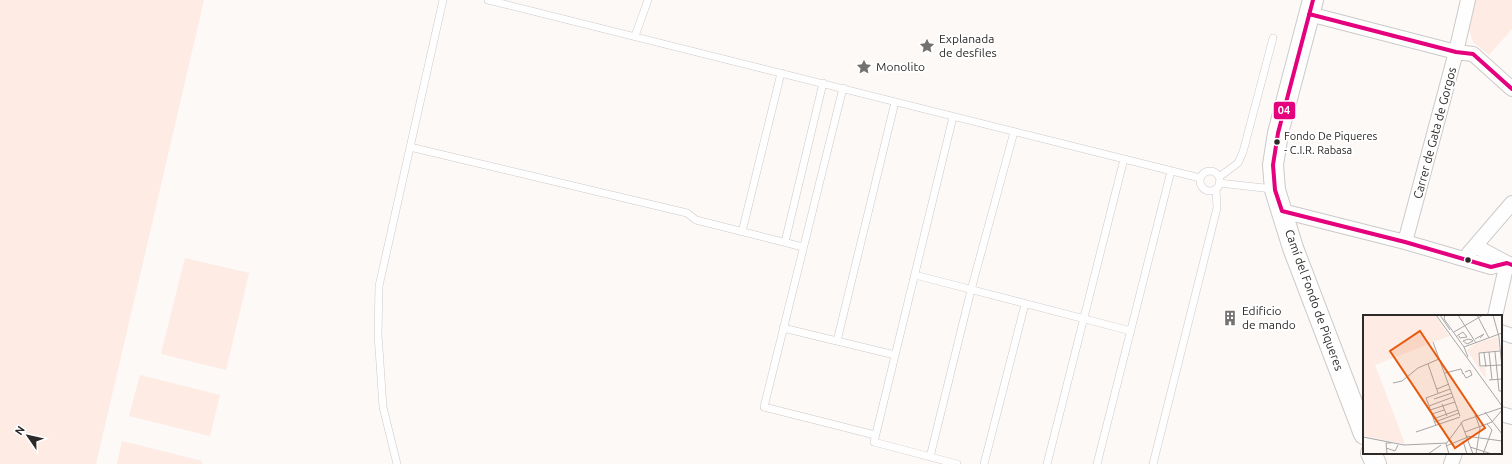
<svg xmlns="http://www.w3.org/2000/svg" width="1512" height="464" font-family="Ubuntu,sans-serif">
<style>
.green{fill:#fdebe4}
.lines{fill:none;stroke-linecap:round;stroke-linejoin:round}
.lane-casing{stroke:#cccac9;stroke-width:8}
.street-casing{stroke:#cccac9;stroke-width:16}
.secondary-casing{stroke:#cccac9;stroke-width:22}
.lane{stroke:#fffefe;stroke-width:7}
.street{stroke:#fffefe;stroke-width:14}
.secondary{stroke:#fffefe;stroke-width:20}
.bus-1-casing{stroke:#fff;stroke-width:7}
.bus-1{stroke:#e5007d;stroke-width:4}
.bus-dot{fill:#2b2a29;stroke:#fff;stroke-width:1.5}
.labels{text-anchor:middle;stroke-width:4;stroke-linejoin:round;paint-order:stroke}
.bus-label{font-size:11px;fill:#2b2a29;stroke:#fff;text-anchor:start}
.poi-label{font-size:12px;fill:#2b2a29;stroke:#fff;text-anchor:start}
.street-label{font-size:12px;fill:#2b2a29;stroke:#fff}
.inset-road{fill:none;stroke:#a8a6a5;stroke-width:1}
.view{fill:#e8590c;fill-opacity:0.15;stroke:#e8590c;stroke-width:2}
.inset-edge{fill:none;stroke:#2b2a29;stroke-width:2}
.line-badge{stroke:#fff;stroke-width:1.5}
.badge-label{font-size:11px;text-anchor:middle;font-weight:bold;fill:#fff}
</style>
<rect width="100%" height="100%" fill="#fcf9f7"/>
<path class="green" d="M0 0H204L96 464H0Z
M1476 0H1512V29L1489 55 1473 42 1469 29Z
M185 258 249 273 226 370 161 354Z
M140 375 220 395 210 436 129 416Z
M122 441 202 461V464H117Z"/>
<g class="lines">
<g class="lane-casing">
<path id="lane" d="M488 0 1200 178
M635 36 648 0
M843 88 764 407 875 435
M953 117 874 442 957 464
M410 147 687 213 696 220 803 247
M1200 181a10 10 0 1 1 20 0a10 10 0 1 1-20 0Z
M1219 177 1238 163 1243 152 1273 38
M1219 183 1273 189
M742 232 781 73
M785 242 823 83
M915 275 1131 331
M783 328 895 355
M837 341 895 102
M930 457 971 290 1014 132
M397 464 383 407 378 334 379 286 443 0
M984 464 1025 304
M1047 464 1124 159
M1097 464 1171 171
M1153 464 1217 208 1216 189"/>
</g>
<g class="street-casing">
<path id="street" d="M1309 14 1456 52 1473 54 1512 89
M1282 211 1405 242 1491 267 1507 263 1512 265
M1405 242 1456 52 1468 0
M1475 246 1507 263 1495 316
M1469 253 1512 203
M1501 332 1512 336
M1501 414 1512 417
M1451 464 1455 453"/>
</g>
<g class="secondary-casing">
<path id="secondary" d="M1313 0 1278 133 1273 165 1275 190 1293 248 1364 434
M1371 453 1376 464"/>
</g>
<use href="#lane" class="lane"/>
<use href="#street" class="street"/>
<use href="#secondary" class="secondary"/>
<g class="bus-1-casing">
<path id="bus-1" d="M1313 0 1278 133 1273 165 1275 190 1282 211 1405 242 1491 267 1507 263 1512 265
M1309 14 1456 52 1473 54 1512 89"/>
</g>
<use href="#bus-1" class="bus-1"/>
</g>
<defs>
<g id="sight-bare" transform="scale(1.2)"><path d="M0-6L1.8-2.2L6-1.7L2.9 1.2L3.7 5.4L0 3.3L-3.7 5.4L-2.9 1.2L-6-1.7L-1.8-2.2Z" fill="#747271" stroke="#fff" stroke-width="2.5" paint-order="stroke"/></g>
<g id="building-bare" transform="scale(1.2)"><path d="M-4-6H4V6H1V3H-1V6H-4ZM-2.5-4.3h1.7v1.8h-1.7ZM.8-4.3h1.7v1.8H.8ZM-2.5-1h1.7V.8h-1.7ZM.8-1h1.7V.8H.8Z" fill="#747271" stroke="#fff" stroke-width="2.5" paint-order="stroke"/></g>
</defs>
<g fill-rule="evenodd">
<use href="#sight-bare" x="927" y="46"/>
<use href="#sight-bare" x="864" y="67"/>
<use href="#building-bare" x="1230" y="318"/>
</g>
<g class="bus-dot">
<circle cx="1277" cy="142" r="3.5"/>
<circle cx="1468" cy="260" r="3.5"/>
</g>
<g class="labels">
<g class="bus-label">
<text x="1284" y="140">Fondo De Piqueres<tspan x="1284" dy="14">- C.I.R. Rabasa</tspan></text>
</g>
<g class="poi-label">
<text x="939" y="43">Explanada<tspan x="939" dy="14">de desfiles</tspan></text>
<text x="876" y="71">Monolito</text>
<text x="1242" y="315">Edificio<tspan x="1242" dy="14">de mando</tspan></text>
</g>
<g class="street-label">
<text transform="translate(1435 133) rotate(-75)" y="4">Carrer de Gata de Gorgos</text>
<text transform="translate(1314 300) rotate(70)" y="4">Camí del Fondo de Piqueres</text>
</g>
</g>
<g transform="translate(1363 315)">
<rect width="139" height="139" fill="#fcf9f7"/>
<path d="M0 0H72L86 21 12 50 42 129 0 121ZM133 22 135 23 136 35 116 38 117 52H122L123 64 104 35 114 28Z" fill="#fdebe4"/>
<path class="inset-road" d="M73 0 139 91M77 0 87 15M82 0 81 4 101 32M95 0 113 28M114 0 126 23M130 0 136 22 139 53M91 17 120 0M94 21 100 17 104 22 97 23 96 21M105 24 109 25 110 26 104 29 100 26ZM112 24 121 19 117 23M70 27 97 101M137 36 116 38 117 51 139 50M126 37 129 65M132 37 136 76H139M121 38 123 52M105 42 101 32 139 18M65 49 75 78M82 58 98 54 100 59M100 58 103 63 109 60 107 55 102 57M126 65 139 64M30 68 39 66 55 53 76 44M74 74 86 69M71 84 89 78M79 89 84 101M66 91 63 83 87 74M67 95 92 87M122 97 139 119M69 99 81 95M112 100 117 113 113 139M70 104 95 95M72 107 96 98M98 107 110 139M73 111 66 91 90 82M53 117 97 102M102 117 129 107 139 95M103 121 139 126M0 122 41 130 84 128M100 126 104 139M83 131 105 122M107 132 129 139M23 133 32 136 35 130M24 139 23 128H28M65 139 78 130M86 139 83 129 100 106 138 93M120 139 129 115 124 109"/>
<path class="view" d="M57 16 122 113 92 133 27 36Z"/>
<rect width="139" height="139" class="inset-edge"/>
</g>
<rect class="line-badge" x="1273" y="101" width="23" height="19" rx="4" fill="#e5007d"/>
<g class="badge-label">
<text x="1284" y="114">04</text>
</g>
<g transform="translate(28 436) rotate(304)" stroke="#ffffff" stroke-width="3" paint-order="stroke">
<path d="M0-3L7 15L0 10L-7 15Z" fill="#2b2a29"/>
<text y="-6" font-size="11" font-weight="bold" text-anchor="middle" fill="#2b2a29">N</text>
</g>
</svg>
